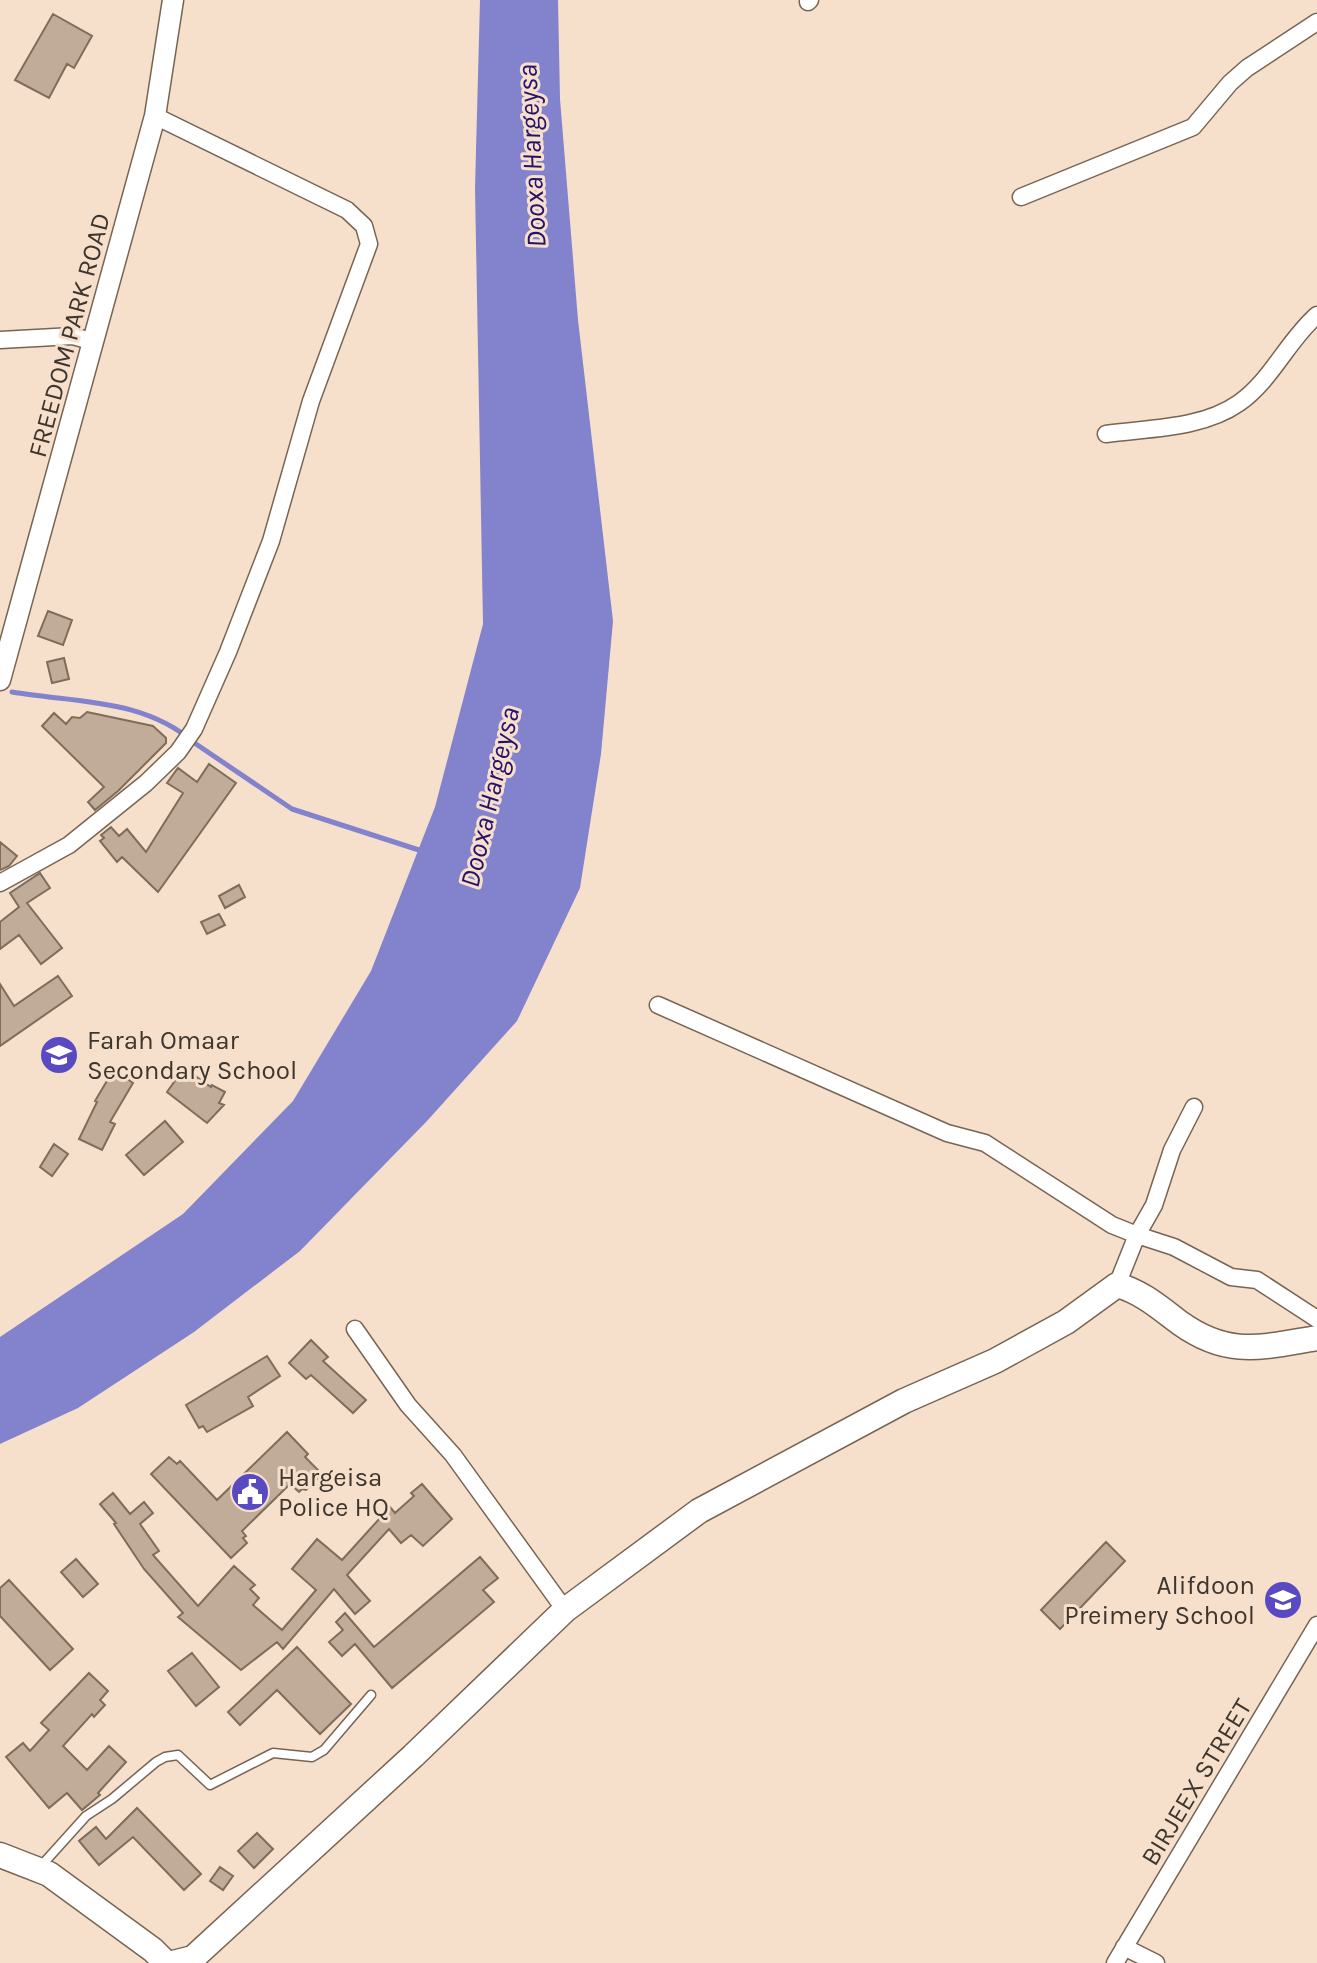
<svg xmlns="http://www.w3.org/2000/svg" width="1317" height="1963" font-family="Karla,sans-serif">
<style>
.water{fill:#8382cd}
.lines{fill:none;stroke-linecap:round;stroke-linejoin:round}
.stream{stroke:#8382cd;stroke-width:5}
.building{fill:#c1ac99;stroke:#7f6c5b;stroke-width:2}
.service-casing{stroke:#776453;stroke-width:11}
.minor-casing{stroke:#776453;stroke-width:19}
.tertiary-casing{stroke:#776453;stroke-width:23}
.secondary-casing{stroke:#776453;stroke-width:27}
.service{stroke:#fff;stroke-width:8}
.minor{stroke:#fff;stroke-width:16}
.tertiary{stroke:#fff;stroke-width:20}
.secondary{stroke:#fff;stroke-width:24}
.labels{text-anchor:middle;stroke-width:6;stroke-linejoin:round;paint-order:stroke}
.street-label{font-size:26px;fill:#3e362e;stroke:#f6e0cc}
.poi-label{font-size:26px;fill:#3e362e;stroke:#f6e0cc;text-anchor:start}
.water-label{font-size:28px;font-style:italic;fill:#26116b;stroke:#f6e0cc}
</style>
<rect width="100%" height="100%" fill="#f6e0cc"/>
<path class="water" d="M480 0H558L560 99 578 320 613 621 601 754 580 888 517 1021 427 1121 300 1251 194 1332 78 1408 0 1444V1337L183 1214 293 1101 371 971 435 807 483 624 475 188Z"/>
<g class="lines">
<path class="stream" d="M12 692C77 703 144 698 196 744L292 809 422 851"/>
</g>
<path class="building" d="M53 14 92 36 74 68 67 64 49 98 15 80Z
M48 611 72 620 63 645 38 636Z
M64 658 69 679 52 683 47 662Z
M87 712 153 726 166 738V743L118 791 95 810 88 802 104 787 42 726 54 713 66 724 72 717 80 718Z
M209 764 236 783 158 892 122 857 117 862 100 841 104 838 101 835 111 827 119 836 127 829 146 852 183 793 167 783 178 768 197 782Z
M0 842 17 856 9 866 0 870Z
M40 873 50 888 27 903 62 948 41 964 19 935 0 949V922L19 907 10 893Z
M239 885 245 897 225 908 219 896Z
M219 914 225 925 207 934 201 922Z
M58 976 72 996 0 1046V984L14 1006Z
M184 1068 211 1087 212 1085 225 1092 219 1103 224 1105 207 1123 167 1092Z
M114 1069 133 1083 110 1122 115 1124 102 1150 79 1139 97 1102 95 1101Z
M165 1121 183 1142 144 1175 126 1155Z
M54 1144 68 1154 52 1176 40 1167Z
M311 1340 328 1357 323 1361 366 1400 353 1413 311 1375 306 1379 289 1363Z
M267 1356 280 1376 248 1397 253 1406 207 1432 203 1426 199 1428 186 1405Z
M287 1432 308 1454 305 1457 318 1470 317 1479 306 1490 302 1489 299 1492 290 1484 242 1531 246 1536 243 1538 247 1543 231 1558 151 1474 169 1457 177 1464 180 1461 217 1500Z
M422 1484 452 1519 423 1546 411 1535 401 1543 389 1529 347 1575 370 1601 355 1614 334 1589 283 1649 277 1642 241 1670 178 1617 183 1613 144 1569 114 1524 116 1523 100 1504 113 1493 130 1514 144 1502 153 1513 140 1524 159 1551 153 1555 198 1606 234 1566 255 1585 250 1589 259 1598 253 1605 282 1630 316 1590 292 1569 317 1539 342 1560 390 1507 395 1513 414 1496 411 1493Z
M1106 1542 1125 1561 1060 1629 1041 1610Z
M480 1557 498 1578 483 1590 494 1602 392 1688 355 1644 342 1656 329 1642 343 1630 336 1622 345 1613 374 1647Z
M76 1559 98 1584 83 1597 61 1572Z
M9 1580 73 1649 50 1670 0 1616V1588Z
M297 1647 351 1704 320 1734 277 1690 240 1725 228 1712Z
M192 1653 219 1687 196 1706 168 1671Z
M89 1673 108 1691 100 1700 105 1705 94 1717 92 1714 63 1746 87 1770 109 1746 126 1762 98 1793 100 1795 82 1810 67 1793 49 1808 6 1757 23 1743 30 1751 49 1730 41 1723Z
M137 1808 201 1874 184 1890 133 1837 99 1865 79 1841 96 1827 106 1839Z
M257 1833 273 1849 254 1868 238 1851Z
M220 1867 233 1876 223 1890 210 1881Z"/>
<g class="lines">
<g class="service-casing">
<path id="service" d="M41 1866 86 1816 112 1799 156 1762 165 1757 178 1755 210 1785 273 1753 312 1757 324 1750 371 1695"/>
</g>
<g class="minor-casing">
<path id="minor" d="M808 2 810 0
M1021 197 1193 127 1230 83 1247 68 1317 22
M0 340 73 336 94 342
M1106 434C1149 428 1202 429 1239 403 1271 381 1288 340 1317 315
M0 883 69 845 146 783 178 752 194 729 228 652 271 541 311 401 369 244 364 226 347 210 155 116
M658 1005 947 1133 985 1143 1112 1225 1137 1235 1117 1285
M1194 1107 1172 1150 1154 1205 1137 1235 1174 1247 1231 1277 1257 1280 1317 1319
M355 1329 408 1405 453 1455 565 1610
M1124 1947 1156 1963
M1115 1963 1317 1625"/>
</g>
<g class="tertiary-casing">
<path id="tertiary" d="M0 680 155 116 173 0"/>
</g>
<g class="secondary-casing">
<path id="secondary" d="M0 1855 49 1874 153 1950 166 1963
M173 1963 193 1958 413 1756 565 1610 699 1511 904 1401 995 1361 1066 1322 1117 1285C1142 1292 1160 1308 1180 1323 1229 1358 1262 1347 1317 1338"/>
</g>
<use href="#service" class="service"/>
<use href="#minor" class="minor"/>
<use href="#tertiary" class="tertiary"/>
<use href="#secondary" class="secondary"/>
</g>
<defs>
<g id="school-disc" transform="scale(2)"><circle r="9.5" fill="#594ac2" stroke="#f6e0cc"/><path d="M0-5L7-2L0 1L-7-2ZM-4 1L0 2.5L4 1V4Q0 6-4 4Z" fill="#fff"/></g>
<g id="civic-disc" transform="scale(2)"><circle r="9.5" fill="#594ac2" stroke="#f6e0cc"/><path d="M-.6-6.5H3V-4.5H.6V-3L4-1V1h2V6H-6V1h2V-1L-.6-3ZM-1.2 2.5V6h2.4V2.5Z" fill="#fff"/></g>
</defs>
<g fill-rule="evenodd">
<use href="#school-disc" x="59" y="1055"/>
<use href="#civic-disc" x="250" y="1492"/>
<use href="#school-disc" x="1283" y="1600"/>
</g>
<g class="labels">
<g class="street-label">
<text transform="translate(69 335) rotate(-75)" y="9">FREEDOM PARK ROAD</text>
<text transform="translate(1196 1782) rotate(-59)" y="9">BIRJEEX STREET</text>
</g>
<g class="poi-label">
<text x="87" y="1049">Farah Omaar<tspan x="87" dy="30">Secondary School</tspan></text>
<text x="278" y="1486">Hargeisa<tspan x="278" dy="30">Police HQ</tspan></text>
<text x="1255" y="1594" text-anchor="end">Alifdoon<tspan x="1255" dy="30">Preimery School</tspan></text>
</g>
<g class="water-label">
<text transform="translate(531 156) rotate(-93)" y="10">Dooxa Hargeysa</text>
<text transform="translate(489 797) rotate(-77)" y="10">Dooxa Hargeysa</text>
</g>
</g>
</svg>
